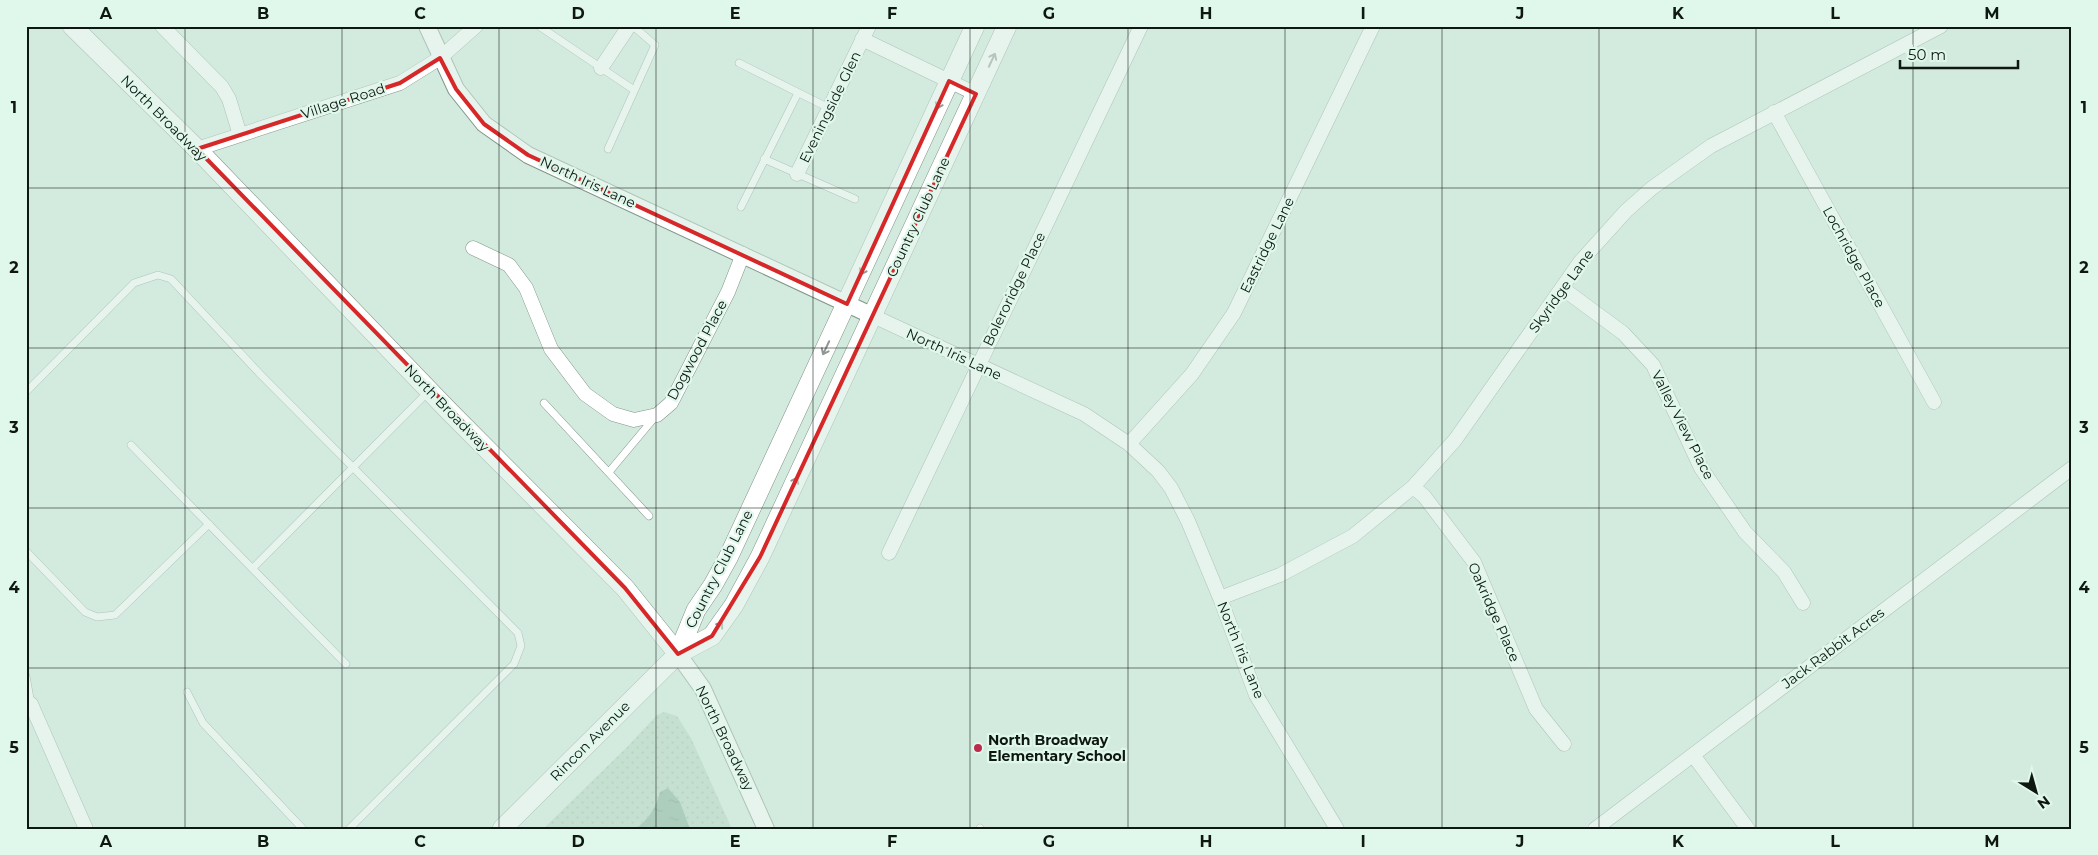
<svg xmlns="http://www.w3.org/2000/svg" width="2098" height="855" font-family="Montserrat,sans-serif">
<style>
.grass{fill:url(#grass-dots)}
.water{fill:url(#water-ripples)}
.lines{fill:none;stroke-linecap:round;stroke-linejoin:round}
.service-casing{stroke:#80968a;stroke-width:8}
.minor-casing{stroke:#80968a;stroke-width:15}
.tertiary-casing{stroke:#80968a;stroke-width:18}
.secondary-casing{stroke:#80968a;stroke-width:20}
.service{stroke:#fff;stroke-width:7}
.minor{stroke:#fff;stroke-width:14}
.tertiary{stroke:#fff;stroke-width:16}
.secondary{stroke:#fff;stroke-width:19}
.oneway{stroke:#939794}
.marked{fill:none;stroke:#d62828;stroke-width:4;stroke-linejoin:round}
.grid{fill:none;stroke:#0e1712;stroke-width:1;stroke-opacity:0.55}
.poi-dot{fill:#bc2b4e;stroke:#e0f8eb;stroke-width:2}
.labels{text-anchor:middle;stroke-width:4.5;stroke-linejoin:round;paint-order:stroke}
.street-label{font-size:14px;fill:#0e1712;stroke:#e0f8eb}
.poi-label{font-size:14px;font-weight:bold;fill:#0e1712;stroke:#e0f8eb;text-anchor:start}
.neatline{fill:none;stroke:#0e1712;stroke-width:2}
.grid-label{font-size:16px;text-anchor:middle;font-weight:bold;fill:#0e1712}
</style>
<defs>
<pattern id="grass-dots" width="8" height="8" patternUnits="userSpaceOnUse" patternTransform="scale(1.25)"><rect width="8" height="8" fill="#b3d2c1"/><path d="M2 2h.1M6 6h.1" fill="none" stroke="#99b4a5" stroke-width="1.8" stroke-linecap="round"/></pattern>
<pattern id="water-ripples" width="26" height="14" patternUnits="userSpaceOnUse" patternTransform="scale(1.25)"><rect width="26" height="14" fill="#7fac95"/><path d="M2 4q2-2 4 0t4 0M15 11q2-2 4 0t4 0" fill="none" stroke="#668b78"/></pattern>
</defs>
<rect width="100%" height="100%" fill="#d3ebde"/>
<path class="grass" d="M664 712 677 716 691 738 732 829H543L628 746 657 715Z"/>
<path class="water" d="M668 788 680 802 690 829H635C649 820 656 807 660 792Z"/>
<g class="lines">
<g class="service-casing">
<path id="service" d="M539 26 634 90
M739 63 829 108
M608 149 655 45 633 26
M764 159 855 199
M741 207 798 93
M26 392 134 283 158 275 171 279 260 374 518 633 521 646 514 664 349 829
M544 403 649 516
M131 445 346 664
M609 472 655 417
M26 551 85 612 97 617 115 615 209 524
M253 568 429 391
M26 676 31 704
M187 692 203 723 303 829
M980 828 981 829"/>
</g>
<g class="minor-casing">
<path id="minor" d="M162 26 222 87 229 99 240 135
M862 39 976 94
M601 68 629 26
M1774 112 1934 402
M197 149 400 83 440 58 476 26
M797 174 869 26
M473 248 509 265 526 288 551 349 585 394 613 414 634 420 657 415 671 403 728 292 743 254
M1562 288 1623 333 1653 365 1701 468 1745 532 1784 572 1803 603
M873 316 1084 414 1129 444 1158 471 1171 488 1188 521 1220 598 1256 695 1337 829
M1129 444 1192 374 1234 313 1373 26
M1413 487 1424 496 1474 562 1536 709 1564 744
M889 553 1141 26
M1220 598 1280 575 1353 536 1413 487 1455 440 1580 262 1626 211 1652 188 1711 146 1941 26
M31 704 86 829
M1693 755 1748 829
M1595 829 2072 468"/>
</g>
<g class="tertiary-casing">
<path id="tertiary" d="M427 26 456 89 484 124 528 155 873 316
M678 654 703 689 766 829"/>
</g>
<g class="secondary-casing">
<path id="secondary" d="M72 26 197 149 446 408 625 588 678 654
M678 654 696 610 713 585 728 558 975 26
M502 829 678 654 712 636 734 605 760 557 1007 26"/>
</g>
<use href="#service" class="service"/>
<use href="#minor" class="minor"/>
<use href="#tertiary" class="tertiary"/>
<use href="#secondary" class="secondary"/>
</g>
<defs><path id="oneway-shaft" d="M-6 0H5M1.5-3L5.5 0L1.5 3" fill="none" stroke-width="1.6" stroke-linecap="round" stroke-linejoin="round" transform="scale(1.25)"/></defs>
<g class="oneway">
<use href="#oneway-shaft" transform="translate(992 60) rotate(-65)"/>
<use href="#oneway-shaft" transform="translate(940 102) rotate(114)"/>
<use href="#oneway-shaft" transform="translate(864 268) rotate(115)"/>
<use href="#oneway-shaft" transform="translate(826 348) rotate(115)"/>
<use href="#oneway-shaft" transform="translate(794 484) rotate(-65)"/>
<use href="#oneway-shaft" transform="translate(718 628) rotate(-54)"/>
</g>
<path d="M0 0H2098V855H0ZM440 58 456 89 484 124 528 155 847 304 949 81 976 94 760 557 712 636 678 654 625 588 197 149 400 83Z" fill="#d3ebde" fill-opacity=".55" fill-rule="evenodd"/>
<path class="marked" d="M440 58 456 89 484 124 528 155 847 304 949 81 976 94 760 557 712 636 678 654 625 588 197 149 400 83Z"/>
<path class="grid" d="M185 26V829M342 26V829M499 26V829M656 26V829M813 26V829M970 26V829M1128 26V829M1285 26V829M1442 26V829M1599 26V829M1756 26V829M1913 26V829M26 188H2072M26 348H2072M26 508H2072M26 668H2072"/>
<circle class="poi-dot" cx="978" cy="748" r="5"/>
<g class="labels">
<g class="street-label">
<text transform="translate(343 101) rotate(-18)" y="5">Village Road</text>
<text transform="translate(830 107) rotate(-64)" y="5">Eveningside Glen</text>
<text transform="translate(164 118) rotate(45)" y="5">North Broadway</text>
<text transform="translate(588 182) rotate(25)" y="5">North Iris Lane</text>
<text transform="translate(918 217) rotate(-65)" y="5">Country Club Lane</text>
<text transform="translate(1267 245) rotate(-64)" y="5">Eastridge Lane</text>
<text transform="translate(1854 257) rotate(61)" y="5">Lochridge Place</text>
<text transform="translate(1014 289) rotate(-64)" y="5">Boleroridge Place</text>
<text transform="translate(1561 291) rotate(-54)" y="5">Skyridge Lane</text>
<text transform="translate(697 350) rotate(-62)" y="5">Dogwood Place</text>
<text transform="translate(954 354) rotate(25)" y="5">North Iris Lane</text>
<text transform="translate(447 408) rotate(46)" y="5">North Broadway</text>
<text transform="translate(1683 425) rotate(63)" y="5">Valley View Place</text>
<text transform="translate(719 569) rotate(-63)" y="5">Country Club Lane</text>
<text transform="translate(1494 612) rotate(66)" y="5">Oakridge Place</text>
<text transform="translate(1833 648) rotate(-37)" y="5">Jack Rabbit Acres</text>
<text transform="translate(1241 650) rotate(68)" y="5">North Iris Lane</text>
<text transform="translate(725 738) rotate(64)" y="5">North Broadway</text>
<text transform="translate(590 741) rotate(-45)" y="5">Rincon Avenue</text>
</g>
<g class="poi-label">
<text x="988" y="745">North Broadway<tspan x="988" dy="16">Elementary School</tspan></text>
</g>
</g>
<rect width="2098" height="855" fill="none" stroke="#e0f8eb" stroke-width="55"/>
<g transform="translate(2036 792) rotate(143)" stroke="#e0f8eb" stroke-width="4" paint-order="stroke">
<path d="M0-4L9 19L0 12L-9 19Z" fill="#0e1712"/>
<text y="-8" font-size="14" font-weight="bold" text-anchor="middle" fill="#0e1712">N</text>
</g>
<path d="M1900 60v8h118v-8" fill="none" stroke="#0e1712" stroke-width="2.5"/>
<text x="1908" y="60" font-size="15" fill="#0e1712" stroke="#e0f8eb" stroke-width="4" paint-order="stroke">50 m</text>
<rect x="28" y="28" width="2042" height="800" class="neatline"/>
<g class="grid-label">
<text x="106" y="19">A</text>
<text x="263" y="19">B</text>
<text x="420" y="19">C</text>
<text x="578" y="19">D</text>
<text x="735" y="19">E</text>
<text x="892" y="19">F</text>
<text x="1049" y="19">G</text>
<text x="1206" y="19">H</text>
<text x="1363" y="19">I</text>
<text x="1520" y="19">J</text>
<text x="1678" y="19">K</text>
<text x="1835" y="19">L</text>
<text x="1992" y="19">M</text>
<text x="14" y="113">1</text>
<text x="2084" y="113">1</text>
<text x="14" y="273">2</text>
<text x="2084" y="273">2</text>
<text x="14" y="433">3</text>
<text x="2084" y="433">3</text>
<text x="14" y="593">4</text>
<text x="2084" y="593">4</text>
<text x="14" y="753">5</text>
<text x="2084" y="753">5</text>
<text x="106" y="847">A</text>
<text x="263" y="847">B</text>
<text x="420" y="847">C</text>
<text x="578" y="847">D</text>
<text x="735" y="847">E</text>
<text x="892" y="847">F</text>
<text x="1049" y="847">G</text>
<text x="1206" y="847">H</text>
<text x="1363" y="847">I</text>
<text x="1520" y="847">J</text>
<text x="1678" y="847">K</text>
<text x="1835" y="847">L</text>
<text x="1992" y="847">M</text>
</g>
</svg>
